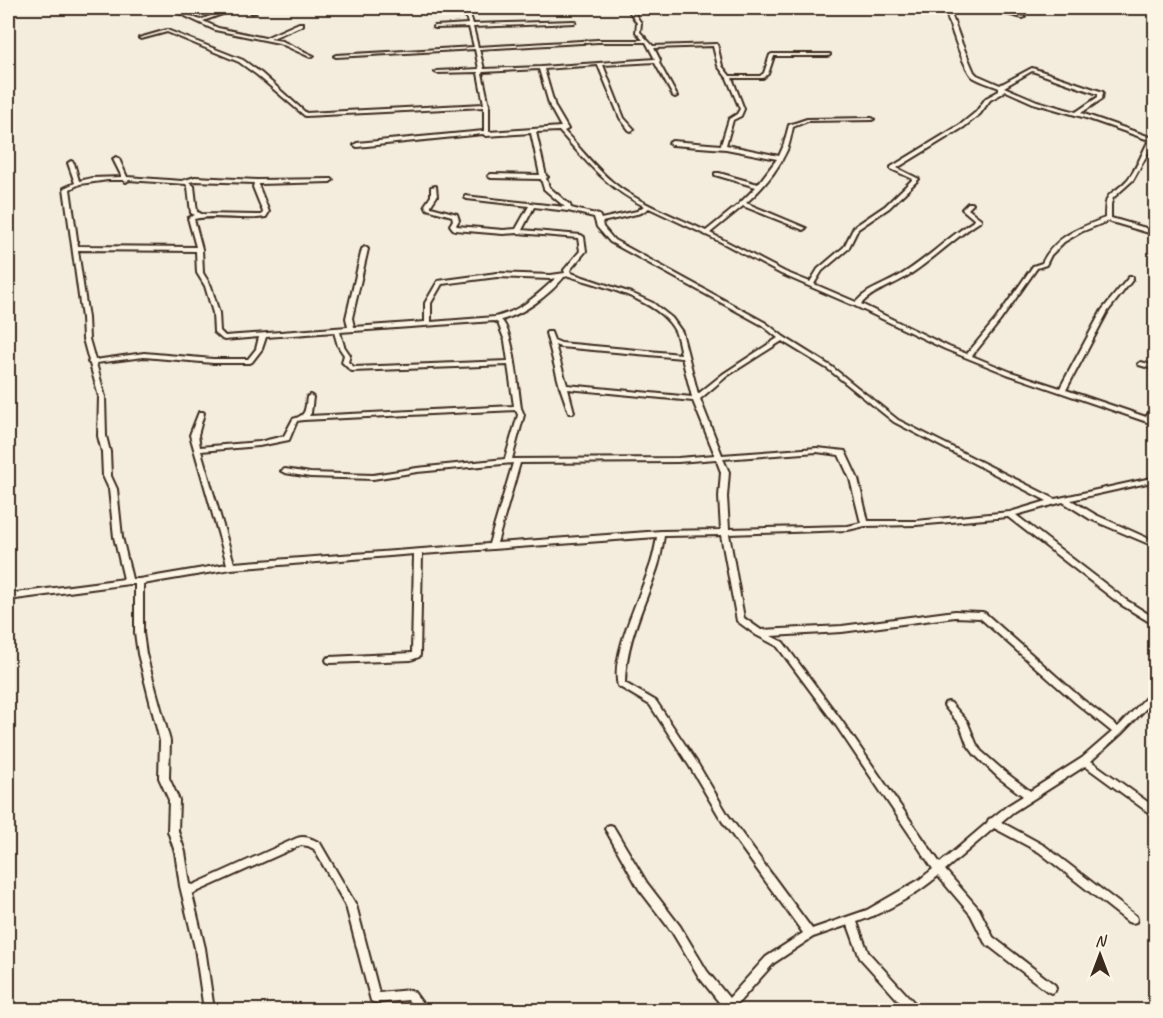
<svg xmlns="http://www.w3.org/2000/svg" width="1163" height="1018" font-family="Caveat,sans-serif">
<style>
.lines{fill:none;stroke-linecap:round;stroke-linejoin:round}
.minor-casing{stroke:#3b2a1e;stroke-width:4}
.minor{fill:#fcf5e5;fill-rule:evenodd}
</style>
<rect width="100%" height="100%" fill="#f4eddd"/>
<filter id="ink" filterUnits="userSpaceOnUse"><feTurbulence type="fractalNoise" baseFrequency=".0167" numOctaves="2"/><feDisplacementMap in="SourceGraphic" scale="12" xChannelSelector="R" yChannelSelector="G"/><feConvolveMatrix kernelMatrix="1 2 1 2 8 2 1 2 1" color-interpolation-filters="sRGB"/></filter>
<g filter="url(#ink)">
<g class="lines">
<g class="minor-casing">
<path id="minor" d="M168 8H172L200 20 231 8H236V9L203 21 218 28 265 38 299 23H303V25L270 39 282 41 314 56 310 57 279 43 215 30Z
M246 8H250L256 12 252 13Z
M468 8H472L470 15 473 24 574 21 576 22 574 23 473 27 478 47 598 40H643L636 32 637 23 627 8H631L641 23 640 32 653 46 717 44 722 66 730 76H760L764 73 770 55 772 54H830V55L828 56H774L768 74 763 78H732L744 109 741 116 733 120 726 145 779 156 783 147 789 125 807 119 872 118 874 119 872 120 808 121 793 127C791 135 790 143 787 150 778 170 763 188 746 203L806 228 803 230 801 229 743 206 710 233 785 272 810 282 818 269 844 247 854 227 885 206 913 179 891 169V167L960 125 976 112 986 98 999 91V88C992 85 979 81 973 77 964 70 948 20 945 8H949L962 44 974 72 977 75 1000 85 1032 68 1103 92 1102 99 1081 113 1156 139V142H1154L1133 180 1113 198 1111 204V218L1156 231V235L1108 221 1081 232 1064 242 1051 255 1046 265 1037 268 1000 321 972 356 1011 372 1060 388 1102 310 1129 277H1133V279L1108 311 1066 390 1146 417 1154 405 1156 404V413L1152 419 1156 421V425L1007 374 945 349 855 306 781 274 721 242 649 208 641 213 602 222 603 227 614 240 766 323 784 337 832 367 898 420 1055 499 1156 477V481L1071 500 1096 515 1156 542V547L1090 519 1063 502 1016 515 1126 600 1156 619V626L1120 604 1008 517 916 525 865 526 848 530 729 534 744 618 761 630 842 626 955 611 982 612 985 613 1082 699 1118 727 1153 690 1156 689V698L1121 734 1091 761 1156 808V818L1085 766 1013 812 1001 822 1045 846 1136 916 1137 919 1136 922 1132 923 1128 922 1039 852 994 828 945 870 979 909 993 937 1055 985 1056 988 1055 991 1051 993 1047 991 985 943 971 915 938 876C916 895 884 913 857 922L868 952 918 1007 919 1010H907L860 958 848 925 813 937 774 963 733 1009 720 1010 722 1006 699 977 672 932 639 889 607 832 605 829 607 826 610 825 613 826 647 883 680 926 707 971 729 998 766 957 803 933 722 821 690 767 650 705 618 686C610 656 639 599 649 569 653 559 655 548 657 537L422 554 420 655 419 657 411 660 330 663 327 662 326 660 327 658 330 657 412 653 414 554 231 569 143 584V633L146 654 170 741 169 778 179 800 178 831 185 852 190 884 193 885 297 838C305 835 313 839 320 843L356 905 379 993 410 990 414 992 427 1010H416L408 1000 375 1003 371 1001 346 906 314 849 308 846 301 845 192 894 205 948 214 1010H204L195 948 180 886 175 852 168 831 169 800 159 778 160 741 138 654 135 633V584H129L8 600V594L124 579 114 537 109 489 103 476 102 452 98 436 99 397 90 364 88 362 89 361 83 339 82 318 64 188 75 183 68 163 71 161 74 163 79 181 92 178 122 177 113 159 116 157 119 159 127 177 182 181 195 177 257 180 332 179 333 180 330 182 259 184V187L269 212 266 217C242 221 217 214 194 219L202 249 203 273 211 286 219 313 220 331 225 336 348 327 346 318 362 249 365 247 368 249 352 318 354 327 425 322V303L438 281 497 273 551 275 565 273 564 270 580 251 578 238 518 233 503 234 455 230 453 229 450 225 453 220 452 216 427 209 425 205 431 196V187L436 186 437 196 431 205V207L457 214 459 220 456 225 457 226 503 230 516 229 529 206 467 199 465 198V196L565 207 544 189 541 179 491 178 488 176 491 174 540 175 531 133 486 136 483 134 357 147 354 145 357 143 484 131V107L305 116 257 75 239 62 167 32 141 39 139 38 167 30 243 60 261 73 306 113 484 104 478 73V72L437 73 435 72 437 71 479 69 475 49 336 57 334 56 336 55 474 47 469 27 435 28 433 27 435 26 468 24 466 15ZM598 42H646L655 59 541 67 484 69 479 49ZM713 46 718 66 727 78 740 109 737 114 729 119 721 145 672 141 669 143 672 145 726 149 777 159 758 184 719 173H715V175L756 187 737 206 706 231C677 217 640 204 615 184 596 169 581 149 564 131L568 129 555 107 544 69 598 65 620 118 629 130 631 131 634 129 624 118 603 65 655 62V63L673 96 675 97 677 96 659 63 660 60 654 48ZM539 69 550 107 561 127 489 132V105L482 73 483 72ZM1032 71 1098 94V97L1076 112 1037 101 1004 87ZM1004 90 1033 103 1086 118 1149 140C1143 151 1136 170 1128 179 1111 198 1105 188 1105 218 1079 228 1055 236 1042 263L1033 266 996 319 967 354 949 347 861 304C873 290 894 286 909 275 934 259 955 237 981 221V219L968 209 973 204 972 203H968L962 209 975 220C950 236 929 257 904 273 888 284 868 288 856 302L814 284 822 271 848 249 858 229 889 208 919 179 897 168 964 127 980 114 990 100 1003 93ZM559 131C586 161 607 188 644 206L637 211 601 219 599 215 571 208 570 205 549 187 546 178 548 177 546 176 536 132ZM108 180H123L126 182 129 180 142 181 186 184 188 187 191 213 195 215 188 218 196 247 78 246 70 189 80 184ZM195 181 254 183 253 187 263 212 262 215H256L201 214 200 213 197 212 194 186 189 182ZM534 207 568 211 594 217 597 227 610 242 762 325 778 338 723 374 698 394 682 332 672 318 653 303 631 293 571 273 570 270 586 251 584 237 581 235 522 230ZM78 250 196 251 197 273 205 286 213 313 214 332 222 339 224 340 259 337 256 349 248 359H213L144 353 95 360 89 339 88 318ZM569 276C600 286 659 299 675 331 678 338 679 346 681 354L561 343 554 340 551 332H547L546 333 560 387 569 413H573L574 412 568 389 693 401 715 455 678 458 512 459 524 415 521 408C518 388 514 331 501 320 524 314 549 295 564 277ZM497 277 551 279 556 278C537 295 521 311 495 317L431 322V303L442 284ZM494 321 498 323 505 341 508 361 354 367 348 362 350 355 344 346 340 332ZM334 332 338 346 344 355 342 362 350 370 352 371 508 365 514 406 309 416 311 413 313 397 310 395 307 397C305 410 307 415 293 419L284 436 259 442 200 447 198 435 204 413 203 412H199L190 435 227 564 139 579H132L122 537 117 489 111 476 110 452 106 436 105 397 96 363 144 357 213 363H250L252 362 262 349 266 337ZM782 341 828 369 894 422 1047 501 1010 512 916 521H868L858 479 845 451 817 448 722 455 700 399 727 376ZM555 345 560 347 682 358 692 397 567 385ZM516 410 518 415 505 459 417 468 373 475 310 473 285 469 281 471 285 473 310 477 373 479 417 472 513 463 489 544 234 563 201 451 259 446 289 440 297 421 303 420ZM817 452 839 455 850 479 861 523 848 526 729 529 727 497 729 472 723 459ZM716 459 721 472 719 497 721 530 661 531 497 543 520 463 678 462ZM721 535 737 621 756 635 777 646 835 724 933 869 919 880 867 910 812 929 728 815 696 761 656 701 625 683C626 641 644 607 657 569 661 558 662 547 664 536ZM955 617 980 618 1076 703 1112 732 1082 758 1030 791 1005 772 981 751 976 743 967 721 951 703 948 702 945 703 944 705 945 707 960 725 967 744 975 755 999 778 1023 796 1007 806 992 818 989 819 987 823 940 863 841 720 783 642 771 636 842 632Z
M982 8H987L1025 17 1023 18Z
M1141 362 1156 366V370L1139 365 1138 364Z"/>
</g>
<use href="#minor" class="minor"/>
</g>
</g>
<rect width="1163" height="1018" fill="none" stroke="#fcf5e5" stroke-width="30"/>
<rect x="15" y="15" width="1133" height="988" fill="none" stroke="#3b2a1e" stroke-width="2" filter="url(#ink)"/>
<g transform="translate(1100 955)" stroke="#fcf5e5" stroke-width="4.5" paint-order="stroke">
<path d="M0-4.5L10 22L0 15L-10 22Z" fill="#3b2a1e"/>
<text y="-9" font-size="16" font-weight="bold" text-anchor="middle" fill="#3b2a1e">N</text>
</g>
</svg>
